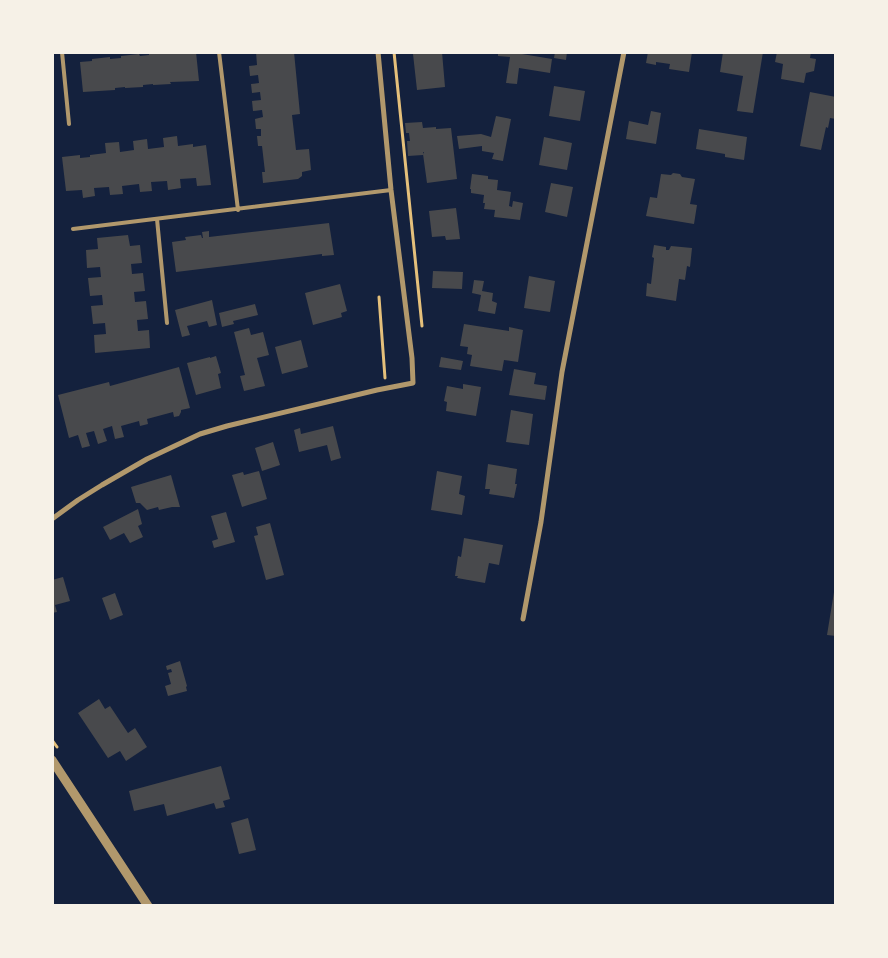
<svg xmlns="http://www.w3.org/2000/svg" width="888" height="958" font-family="'DM Sans',sans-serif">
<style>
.building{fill:#48494c}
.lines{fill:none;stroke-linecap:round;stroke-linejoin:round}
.path{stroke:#e5c07b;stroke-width:3}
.service{stroke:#b1986c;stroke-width:4}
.minor{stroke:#b1986c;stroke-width:5}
.tertiary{stroke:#b1986c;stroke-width:9}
</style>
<rect width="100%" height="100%" fill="#14213d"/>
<path class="building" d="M156 52H196L199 81 170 82 171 84 153 85V84L143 85V87L125 88V87L115 88V90L83 92 80 62 92 61V59L110 57V59L121 58V56L139 54 140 56 149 55V53Z
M256 52H294L300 114 292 115 296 150 309 149 311 170 302 172V176L298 179 263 183 262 172H265L262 146H258L257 136H261V129H256L255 119 263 117 262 110 253 111 252 101 261 100 260 92 252 93 251 84 259 83 258 75 250 76 249 66 257 65Z
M421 52H442L445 87 417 90 413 54 421 53Z
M498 52H522V54L552 59 550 73 519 68 517 84 506 83 510 57 498 56Z
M555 52H567L566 60 554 58Z
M648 52H692L689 72 669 69 670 64 656 62V65L646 63Z
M723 52H763L753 113 737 111 743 76 720 72Z
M777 52H811L810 58 816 59 814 71 806 73 804 83 781 79 783 64 775 62Z
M554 86 585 91 580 121 549 116Z
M810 92 836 97V119L830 118 828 128 826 127 821 150 800 146Z
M651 111 661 113 656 144 626 139 629 121 648 125Z
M496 116 511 119 503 161 492 159 494 153 482 151V146L459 149 457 136 481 134 491 137Z
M422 122 423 128 436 127V129L451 128 457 179 427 183 423 154 424 152H423V155L408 156 407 141H410L409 133H406L405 123Z
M699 129 747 137 744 160 725 157V154L696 149Z
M177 136 178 146 193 144V147L206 145 211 185 197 186 196 178 180 179 181 188 168 190 167 181 151 182 152 191 140 192 139 184 122 186 123 194 110 195 109 187 94 188 95 196 83 198 82 190 66 191 62 157 80 155V158L90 157V155L106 153 105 143 119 142 120 152 134 150 133 141 147 139 148 149 164 147 163 138Z
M544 137 572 143 567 170 539 165Z
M673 173 680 174 682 177 695 179 690 204 697 205 694 224 646 216 650 197 657 198 661 174 671 175Z
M472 174 488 176V179L498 180 497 190 511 192 509 206 512 207 513 201 523 203 520 220 494 217 495 210 484 209 485 203H483L484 195 471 193V189H470Z
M551 183 573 187 567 217 545 212Z
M456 208 460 239 446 240 445 236 432 237 429 211Z
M329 223 334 255 322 256V254L176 272 172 242 186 240 185 237 201 235 202 238H203L202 232 209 231V237Z
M128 235 130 246 140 245 142 263 131 264 132 274 143 273 145 291 134 292 135 302 146 301 148 319 137 320 138 331 149 330 150 348 95 353 94 335 106 334 105 323 93 324 91 306 103 305 102 295 90 296 88 278 101 277 100 267 87 268 86 250 98 249 97 238Z
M654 245 666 247V250H669L671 246 692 248 690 267 687 266 685 280 679 279 676 301 646 296 647 283 651 284 654 258 652 257Z
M433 271 463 272 462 289 432 288Z
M529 276 555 281 550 312 524 308Z
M474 280 484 281 482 291 493 293 492 301 497 303 495 314 478 311 481 295 472 293Z
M340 284 347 311 341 313 342 317 313 325 305 293Z
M212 300 217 325 209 327 207 321 187 326 190 335 182 337 175 310Z
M255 304 258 315 233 321 234 324 222 327 219 313Z
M464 324 509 331V327L523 330 518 362 504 360 502 371 470 366 472 355 467 354 468 347 460 346Z
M249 328 251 335 263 332 269 355 257 358 265 386 244 391 240 376 245 375 234 332Z
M301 340 308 367 282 374 275 347Z
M216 356 221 373 218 374 221 388 196 395 187 363 210 357V358Z
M441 357 463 361 461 370 439 367Z
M179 367 190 408 181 410V412L179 416 174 417 173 412 147 419 148 424 140 426 139 421 121 426 124 437 115 439 112 426 103 429 107 441 98 444 94 431 86 433 90 446 82 448 78 435 69 438 58 395 109 382 110 386Z
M514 369 536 373 534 384 547 386 545 400 509 395Z
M463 384 481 387 476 416 446 411 447 402 444 401 447 386 463 389Z
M511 410 533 414 529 445 506 442Z
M333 426 341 458 331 461 327 445 299 452 294 430 300 428 301 434Z
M273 442 280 465 262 471 255 448Z
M488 464 517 469 515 484H517L514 498 489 494 490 489H485Z
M259 471 267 499 242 507 232 475 243 472 244 475Z
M437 471 462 476 459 494 465 496 462 515 431 510Z
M171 475 180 507H172L159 510 158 507 147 510 140 503H136L131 487Z
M138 509 142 524 138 526 143 537 130 543 124 533 110 540 103 527Z
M226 512 235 542 214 548 212 541 218 539 211 516Z
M270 523 284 575 266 580 254 536 258 535 256 527Z
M464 538 503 545 499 565 489 563 485 583 457 578 458 576H455L458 556 461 557Z
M63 577 70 601 55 605 57 612 52 613V580Z
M834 592H836V636L827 635Z
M115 593 123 615 110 620 102 598Z
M180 661 187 686 186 687 187 691 168 696 165 686 171 684 168 673 172 672 171 669 167 670 166 666Z
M99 699 105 709 110 706 128 733 135 728 147 747 126 761 120 751 108 758 78 713Z
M221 766 230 799 223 801 225 807 216 809 214 803 167 816 164 804 134 811 129 791Z
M248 818 256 850 239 854 231 823Z"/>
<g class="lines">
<path class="path" d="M394 52 422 326
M379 297 385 378
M52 740 57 747"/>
<path class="service" d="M62 52 69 124
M219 52 238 210
M157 219 167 323
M73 229 391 190"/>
<path class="minor" d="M52 519 78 500 102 485 147 459 200 434 227 426 377 390 413 383 412 358 391 190 378 52
M523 619 541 522 562 372 624 52"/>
<path class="tertiary" d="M52 760 148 906"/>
</g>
<rect width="888" height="958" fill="none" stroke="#f6f1e7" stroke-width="108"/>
</svg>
